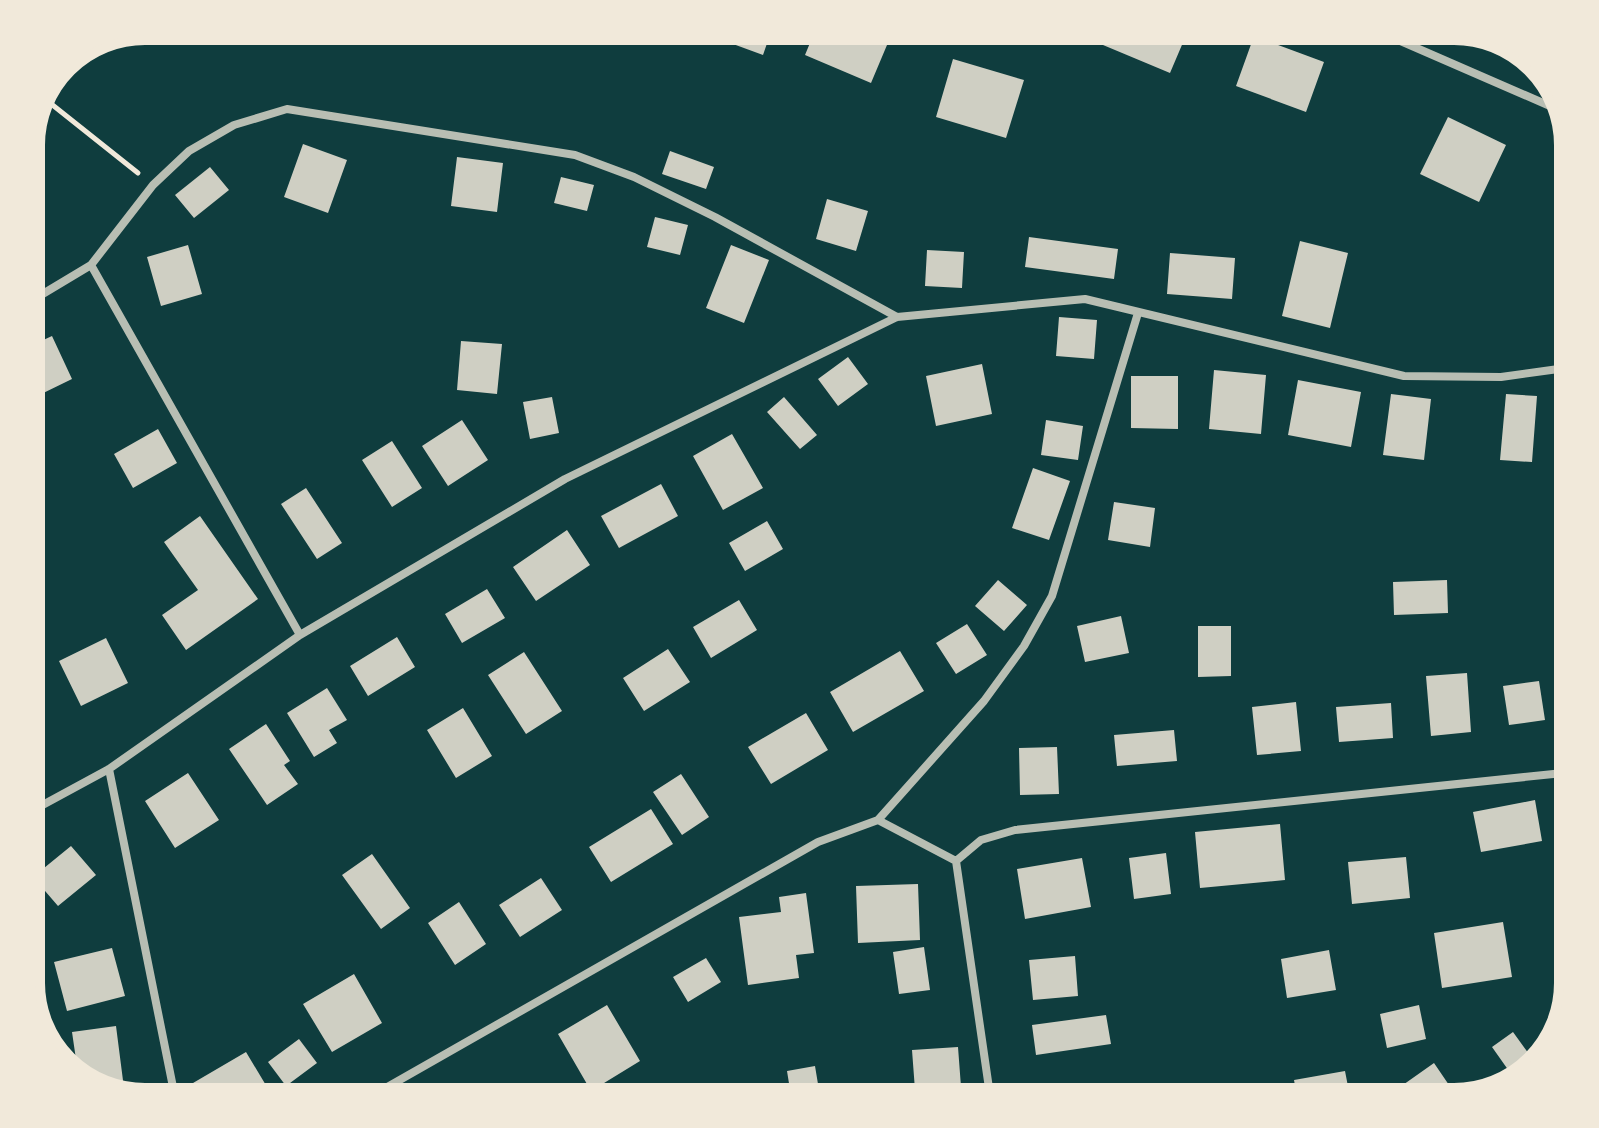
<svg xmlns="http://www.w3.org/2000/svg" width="1599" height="1128" font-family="Raleway,sans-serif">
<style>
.building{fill:#cfcfc3}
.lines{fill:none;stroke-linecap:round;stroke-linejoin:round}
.path{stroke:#f1e9da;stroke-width:5}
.minor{stroke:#b8beb3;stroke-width:8}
.rim{fill:none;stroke:#f1e9da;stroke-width:10}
</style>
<rect width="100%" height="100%" fill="#0f3d3e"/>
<path class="building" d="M684 26H773L763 55Z
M817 26H895L871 83 805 55Z
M1111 26H1190L1170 73 1103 45Z
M1254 36 1324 62 1306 112 1236 86Z
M953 59 1024 80 1006 138 936 117Z
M1448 117 1506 145 1479 202 1420 174Z
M303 144 347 160 328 213 284 197Z
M670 151 714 167 706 189 662 174Z
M457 157 503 163 497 212 451 206Z
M210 167 229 190 194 218 175 195Z
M561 177 594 185 587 211 554 203Z
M827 199 868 211 856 251 816 239Z
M655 217 688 225 680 255 647 247Z
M1029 237 1118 249 1114 279 1025 267Z
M1300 241 1348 253 1330 328 1282 316Z
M188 245 202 294 161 306 147 257Z
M731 245 769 260 744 323 706 308Z
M927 250 964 252 962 288 925 286Z
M1170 253 1235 258 1232 299 1167 294Z
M1059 317 1097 320 1094 359 1056 356Z
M52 336 72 379 31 399 26 388V348Z
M461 341 502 344 497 394 457 390Z
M848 357 868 384 838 406 818 379Z
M982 364 992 414 936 426 926 376Z
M1214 370 1266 375 1261 434 1209 429Z
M1131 376H1178V429L1131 428Z
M1298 380 1361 392 1351 447 1288 435Z
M1391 394 1431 399 1424 460 1383 455Z
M1506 394 1537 396 1532 462 1500 460Z
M552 397 559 433 530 439 523 402Z
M784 397 817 435 800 449 767 412Z
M462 420 488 460 448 486 422 446Z
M1046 420 1083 426 1078 460 1041 455Z
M158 429 177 463 133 488 114 454Z
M732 434 763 488 723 510 693 456Z
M392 441 422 488 392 507 362 460Z
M1033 468 1070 481 1049 540 1012 528Z
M661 484 678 516 619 548 601 516Z
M306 488 342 543 317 559 281 504Z
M1114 502 1155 508 1150 547 1108 540Z
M200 516 258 599 186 650 162 615 198 590 164 542Z
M767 521 783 549 745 571 729 543Z
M567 530 590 565 536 601 513 567Z
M998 580 1027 605 1004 631 975 606Z
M1447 580 1448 613 1394 615 1393 582Z
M487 589 505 618 462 643 445 614Z
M739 600 757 630 711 658 693 627Z
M1121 616 1129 653 1085 662 1077 626Z
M967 624 987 655 956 674 936 643Z
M1198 626H1231V676L1198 677Z
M397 637 415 667 368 696 350 666Z
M106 638 128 683 81 706 59 661Z
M668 649 690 682 644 711 623 678Z
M900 651 924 691 853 732 830 692Z
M524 652 562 711 526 734 488 675Z
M1467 673 1471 732 1431 736 1426 676Z
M1539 681 1545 720 1509 725 1503 686Z
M327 688 347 720 329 730 337 743 314 757 287 713Z
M1296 702 1301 751 1257 755 1252 707Z
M26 703 44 730 26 742Z
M1391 703 1393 738 1339 742 1336 707Z
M463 708 492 756 456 778 427 730Z
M806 713 828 750 771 784 748 747Z
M266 724 290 761 284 765 298 784 267 805 229 749Z
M1174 730 1177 761 1117 766 1114 735Z
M1057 747 1059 794 1020 795 1019 748Z
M188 773 219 820 175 848 145 801Z
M681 774 709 817 682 835 653 792Z
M1535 800 1542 841 1481 852 1473 812Z
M651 809 673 844 611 882 589 847Z
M1280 824 1285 880 1200 888 1195 832Z
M71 846 96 875 58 906 33 877Z
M1166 853 1171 894 1134 899 1129 858Z
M372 854 410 908 381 929 342 875Z
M1406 857 1410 898 1352 904 1348 862Z
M1082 858 1091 907 1025 919 1017 869Z
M541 878 562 910 520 937 499 905Z
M918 884 920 940 858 943 856 886Z
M806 893 814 953 796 955 799 978 748 985 739 917 781 912 779 897Z
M459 902 486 944 455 965 428 923Z
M1503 922 1512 977 1442 988 1434 933Z
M924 947 930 990 899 994 893 952Z
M112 948 125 996 67 1011 54 962Z
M1329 950 1336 990 1287 998 1281 959Z
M1075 956 1078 996 1033 1000 1029 960Z
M706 958 721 982 688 1002 673 977Z
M354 974 382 1023 332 1052 303 1004Z
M607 1005 640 1061 591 1091 558 1034Z
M1419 1005 1426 1039 1387 1048 1380 1014Z
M1106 1015 1111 1044 1036 1055 1032 1025Z
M116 1026 125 1096 79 1080 72 1032Z
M1513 1032 1537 1065 1516 1081 1492 1047Z
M299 1039 317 1063 286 1086 268 1062Z
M958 1047 961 1087 915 1090 912 1050Z
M246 1052 267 1087 242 1102H205L193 1083Z
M1434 1063 1449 1085 1424 1102H1410L1400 1087Z
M815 1066 821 1102H792L787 1071Z
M1345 1071 1351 1102H1298L1294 1080Z
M477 1083 487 1102H442Z
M1243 1091 1244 1102H1201V1098Z"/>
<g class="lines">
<path class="path" d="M45 99 138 173"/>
<path class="minor" d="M1366 26 1566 113
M91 265 300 635
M26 304 91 265 153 185 189 151 234 125 287 109 575 155 634 177 715 217 897 317
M109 769 176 1102
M26 814 109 769 300 635 565 479 897 317 1085 299 1404 376 1501 377 1573 367
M878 820 984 701 1024 646 1052 596 1138 313
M956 861 991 1102
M361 1102 818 842 878 820 956 861 981 840 1015 830 1573 772"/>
</g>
<path d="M0 0H1599V1128H0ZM145 40H1454A105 105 0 0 1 1559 145V983A105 105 0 0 1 1454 1088H145A105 105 0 0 1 40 983V145A105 105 0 0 1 145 40Z" fill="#f1e9da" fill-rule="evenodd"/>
<path class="rim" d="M145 40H1454A105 105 0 0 1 1559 145V983A105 105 0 0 1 1454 1088H145A105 105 0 0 1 40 983V145A105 105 0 0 1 145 40Z"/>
</svg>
